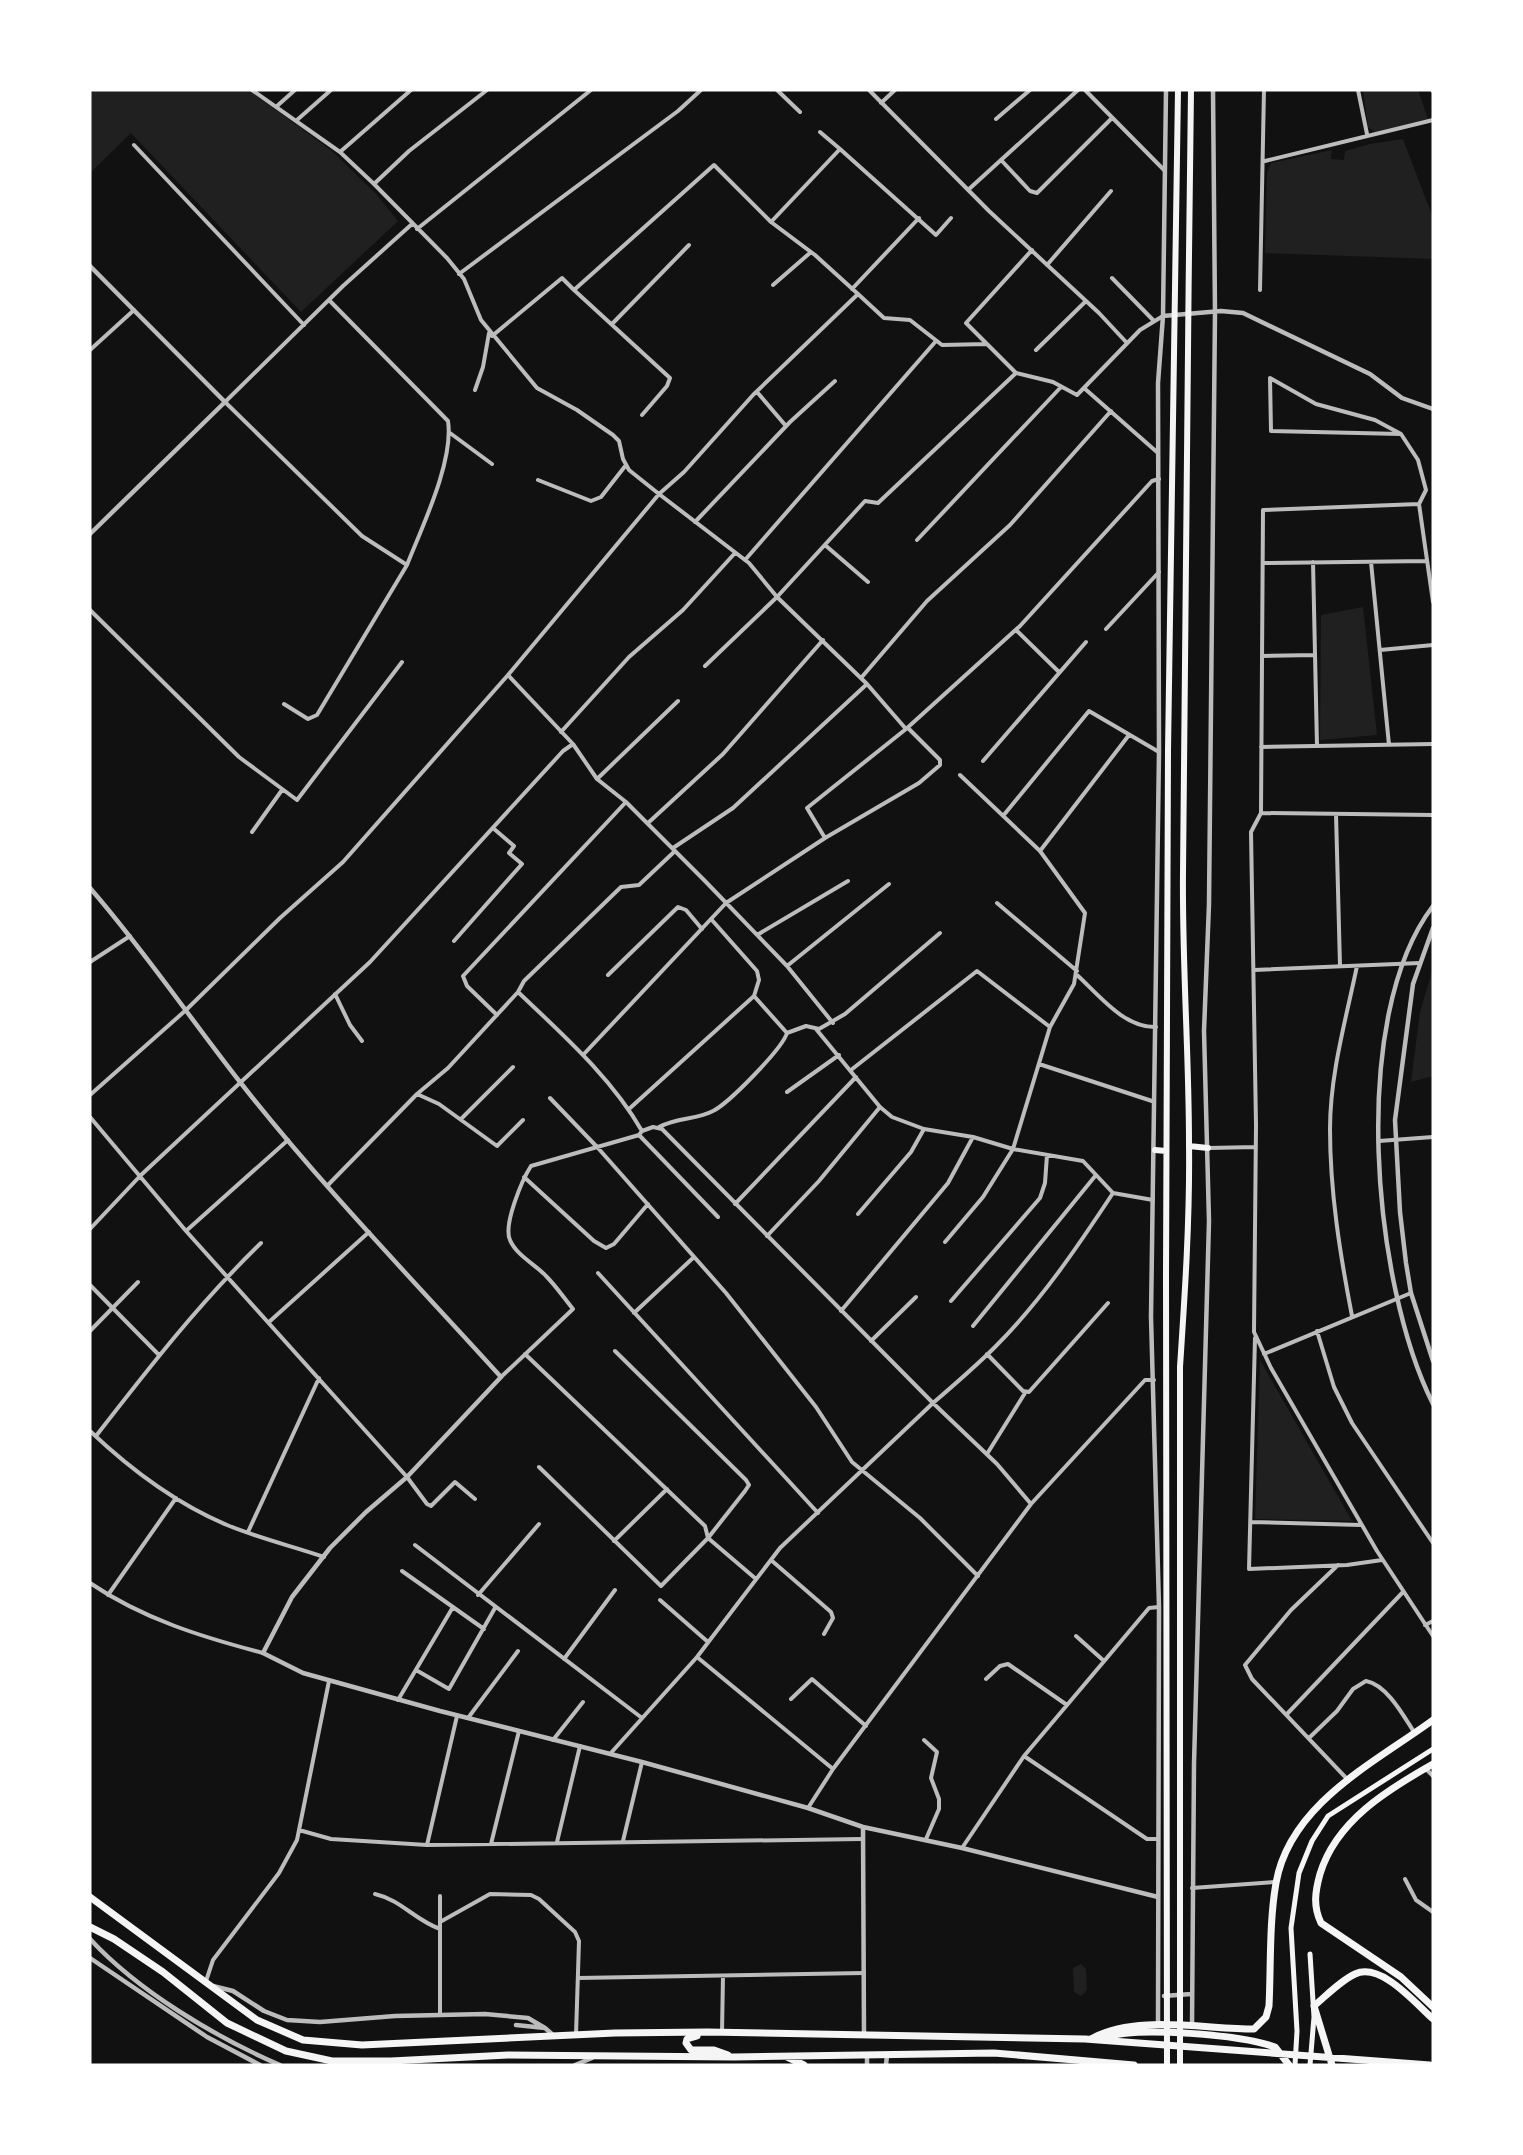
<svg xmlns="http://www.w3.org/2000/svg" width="1523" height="2155" font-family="'Fira Sans Condensed',sans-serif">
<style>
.green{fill:#202020}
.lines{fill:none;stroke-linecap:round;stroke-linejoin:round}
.minor{stroke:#bcbcbc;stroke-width:4}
.tertiary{stroke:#bcbcbc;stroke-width:4.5}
.secondary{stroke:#f5f5f5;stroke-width:5}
.primary{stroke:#f5f5f5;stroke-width:6}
.trunk{stroke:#f5f5f5;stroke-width:7}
</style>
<rect width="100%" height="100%" fill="#111"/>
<path class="green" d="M90 90H249L332 151 376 194 398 221 301 312 131 133 90 173Z
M1363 90H1418L1428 119 1375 132 1368 127Z
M1403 139 1433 218V259L1265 253 1267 173 1271 163 1332 150 1331 159 1344 160 1345 151 1370 144Z
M1363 607 1377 735 1320 740 1321 615Z
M1433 968V1076L1411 1082 1420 1012Z
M1260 1360 1352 1521 1255 1519Z
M1081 1964 1086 1969 1087 1990 1081 1996 1074 1992 1073 1968Z"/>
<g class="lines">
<path class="minor" d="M252 90 340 152 374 184 447 258 464 279 481 320 537 388 577 410 613 435 619 441 623 459 629 470 659 494 684 472 753 395 858 294 884 318 910 320 942 345 987 344 1016 373 1053 382 1077 395 1140 330 1163 316
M777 90 800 112
M869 90 989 211 1099 313 1127 343
M1085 90 1165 171
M1358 90 1367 134
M881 103 895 90
M277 106 295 90
M996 119 1030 90
M297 120 331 90
M820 132 840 149
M134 145 304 325
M340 152 411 90
M1001 160 1030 191 1037 193 1112 118
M1265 161 1433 120
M374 184 409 151 487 90
M968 190 1078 90
M771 222 840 149 936 235 951 218
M417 229 591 90
M1047 265 1111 191
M459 274 678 111 701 90
M1112 278 1154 321
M773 285 811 252
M852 289 919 218
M1260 290 1264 90
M329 300 448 421C454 461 422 527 407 565
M612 324 689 245
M492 336 562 278 574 290
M986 343 966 323 1032 250
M90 350 134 310
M1036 350 1086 301
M1084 388 1158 453
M475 390 483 367 489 333
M757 392 786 426
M642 415 667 386 670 378 574 290 714 165 771 222 815 255 858 294
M450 433 492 464
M1401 434 1271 431 1270 378 1316 404 1375 420 1401 434 1418 460 1426 490 1419 504 1433 602
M538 480 591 501 601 497 626 465
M1419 504 1263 510 1261 813 1251 832 1256 1125 1254 1332 1271 1368 1377 1551 1433 1636
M695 522 790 422 835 381
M917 540 1061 387
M825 545 868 582
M745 560 936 341
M1313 562 1317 746
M1371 562 1389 745
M1263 563 1427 561
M90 610 239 757 297 800 402 662
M1106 629 1159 572
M1016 630 1059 672
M1380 650 1433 645
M1262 656 1315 655
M705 666 777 597 865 501 878 503 1016 373
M508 675 573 744 597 779 626 802 705 881 787 966 833 1023
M861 678 927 601 1010 525 1111 411
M284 704 308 719 317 715 407 565 362 536 225 402 343 286 412 224
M561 732 629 657 683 610 735 553
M1261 747 1433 744
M983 761 1086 642
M597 779 678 701
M1261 813 1433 815
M1336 814 1340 966
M1003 816 1089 711 1159 752
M648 823 723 754 823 640
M252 832 282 790
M825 838 919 783 940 765V760L908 728
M673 848 733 808 867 684
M1040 851 1129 735
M997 903 1077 971
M757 935 848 881
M454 941 522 864 509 853 514 846 493 828
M90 962 130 936
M787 966 889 884
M1254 970 1420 963
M608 975 678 907 686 910 702 929
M1077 975C1099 995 1124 1028 1156 1027
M518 992 524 981 621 887 639 885 675 851
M335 994 350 1025 362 1041
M754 996 787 1033 806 1026 819 1029 845 1014 940 933
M497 1015 467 986 463 976 626 802
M816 1029 880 1107 892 1117 924 1129 973 1137 1013 1149 1083 1161 1113 1193 1153 1200
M583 1055 726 903 825 838 807 808 906 729 1020 626 1152 481 1159 479
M1039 1064 1152 1101
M851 1070 977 971 1050 1027
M787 1092 839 1055
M417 1094 439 1104 497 1146 523 1120
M90 1095 186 1010 280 918 343 862 508 675 659 494 749 563 777 597 867 684 906 729
M550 1098 598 1148 726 1293 816 1407 852 1462 920 1518 978 1576
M629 1109 754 996 759 980 757 971 711 919
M90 1117 186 1231 407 1477 427 1504 431 1506 455 1482 475 1499
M461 1119 513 1067
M659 1127C678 1117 696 1120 713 1111 729 1103 782 1049 787 1033
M639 1135 718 1217
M1379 1141 1433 1137
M1209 1148 1256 1147
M524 1177 594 1241 606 1248 614 1244 648 1204
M328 1185 417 1094 448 1068 518 992C563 1035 611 1077 642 1131L653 1127 662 1129 933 1403C954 1385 975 1367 995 1347 1041 1301 1078 1246 1113 1193
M735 1204 856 1077
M858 1214 911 1152 924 1129
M90 1229 141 1175 370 962 563 751 573 744
M186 1231 288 1140
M767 1236 819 1181 880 1107
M945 1242 983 1197 1013 1149 1050 1027 1074 984 1085 913 1040 851 960 775
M598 1273 818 1513
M90 1285 159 1355
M951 1301 1040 1198 1045 1183 1047 1155
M841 1311 948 1183 973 1137
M634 1313 694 1257
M1352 1316C1340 1254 1330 1192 1330 1129 1330 1074 1346 1019 1357 966
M269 1322 369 1232
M973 1326 1096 1175
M90 1331 138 1282
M1317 1331 1334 1387 1352 1423 1433 1543
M1255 1338 1249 1569 1347 1565 1382 1560
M871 1341 916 1297
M525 1354 705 1526 708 1538 756 1579
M987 1354 1023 1391 1029 1392 1108 1303
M1264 1354 1411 1293
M501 1377 573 1309C564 1298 556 1286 546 1276 536 1265 516 1255 510 1240 503 1225 522 1180 531 1166L639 1135 642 1131
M90 1431C129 1468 177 1504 227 1525 258 1538 292 1546 324 1557
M96 1436C148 1369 200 1302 261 1243
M987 1454 1025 1393
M539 1467 661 1586 708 1538 745 1491 749 1485 746 1480 615 1351
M1031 1504 1145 1380H1154
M1251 1522 1361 1525
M248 1532 319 1378
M614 1541 667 1489
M415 1545 642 1718
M771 1560 831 1612 833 1618 824 1634
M1338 1565 1291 1610 1245 1665 1252 1679 1348 1780
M402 1571 484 1629
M90 1583C143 1619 202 1637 263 1653
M108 1595 176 1498
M478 1595 539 1524
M660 1600 708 1642
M1425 1625 1433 1621
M1076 1636 1104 1661
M697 1657 833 1769
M564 1659 615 1590
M416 1670 449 1689 495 1608
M986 1679 1000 1666 1008 1664 1067 1705
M791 1699 812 1679 866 1726
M398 1700 453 1607
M1287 1714 1403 1592
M468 1718 518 1651
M1309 1738 1337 1711 1353 1689 1366 1681C1387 1685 1403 1715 1414 1732
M553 1740 583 1702
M924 1740 937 1752 931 1778 939 1799V1809L926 1839
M610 1754 697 1657 780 1548 933 1403 997 1464 1031 1504 833 1769 808 1808
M1024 1756 1149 1608 1159 1607
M1426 1769 1433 1776
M299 1830 331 1839 427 1845 862 1839
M623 1841 642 1762
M557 1842 580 1746
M491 1844 519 1731
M427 1845 457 1716
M962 1848 1024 1756 1147 1839H1157
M1405 1879 1416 1900 1433 1912
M1192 1888 1275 1882
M375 1894C401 1900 415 1920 440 1929
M440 1896V2015
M440 1922 490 1894 531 1895 539 1899 575 1932 579 1941 576 2035
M578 1978 864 1973
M206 1981 213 1960 279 1873 297 1840 329 1681
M722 2032 723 1976"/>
<path class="tertiary" d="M1433 90V91
M90 266 225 402 90 534
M1163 316 1221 311 1243 313 1370 374 1402 398 1433 409
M90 888C144 950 189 1017 240 1082 321 1185 413 1280 501 1377L407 1477 366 1512 330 1548 292 1597 263 1653 303 1673 440 1711 642 1762 808 1808 863 1827 962 1848 1158 1897
M1433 906C1348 1017 1373 1285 1433 1404
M1433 928 1413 984 1395 1120 1400 1212 1406 1263 1411 1293 1433 1361
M863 1827 864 2035
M90 1939C138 1991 215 2037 280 2065
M90 1958 207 2037 260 2065
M213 1986 233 1991 264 2011 287 2020 320 2022 395 2016 485 2014 528 2018 545 2028
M1164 1996 1191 1994
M1158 2024 1159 1607 1151 1317 1159 752 1158 383 1163 316 1166 90
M516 2025 545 2028 553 2035
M1192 2027 1194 1764 1209 1221 1204 1031 1209 904 1215 313 1213 90
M575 2065 592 2058
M867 2065V2056
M886 2065 887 2055"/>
<path class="secondary" d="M1310 1954 1314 2017 1310 2065
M1295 2065 1297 2031 1291 1928 1299 1873 1312 1841 1328 1816 1433 1749"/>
<path class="primary" d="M1189 1146 1208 1148
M1155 1150 1166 1151
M1167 2065 1166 1276 1168 751 1178 90
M1180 2065V1367C1185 1292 1190 1217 1189 1143 1189 1053 1182 963 1183 873 1184 612 1188 351 1191 90"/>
<path class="trunk" d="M1433 1764C1387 1790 1336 1821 1320 1874 1315 1892 1313 1906 1321 1923L1401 1977 1433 2007
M90 1897 257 2020 303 2040 362 2045 615 2033 707 2032 1085 2039 1430 2065
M90 1927 114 1939 163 1972 227 2023 286 2051 332 2061H391L508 2055 734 2057 994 2053 1134 2065
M697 2036 687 2039 686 2043 691 2050H714L728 2055
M1106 2037C1139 2026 1241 2035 1275 2047L1289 2065
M1091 2039C1134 2014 1204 2029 1254 2029L1266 2017 1269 2006C1271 1966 1269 1923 1276 1883 1290 1804 1374 1763 1433 1720
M787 2057 804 2065
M1332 2065 1314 2006C1326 1996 1340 1981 1355 1974 1381 1962 1415 2003 1433 2019"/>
</g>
<rect width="1523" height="2155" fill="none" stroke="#ffffff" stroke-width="183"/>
</svg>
